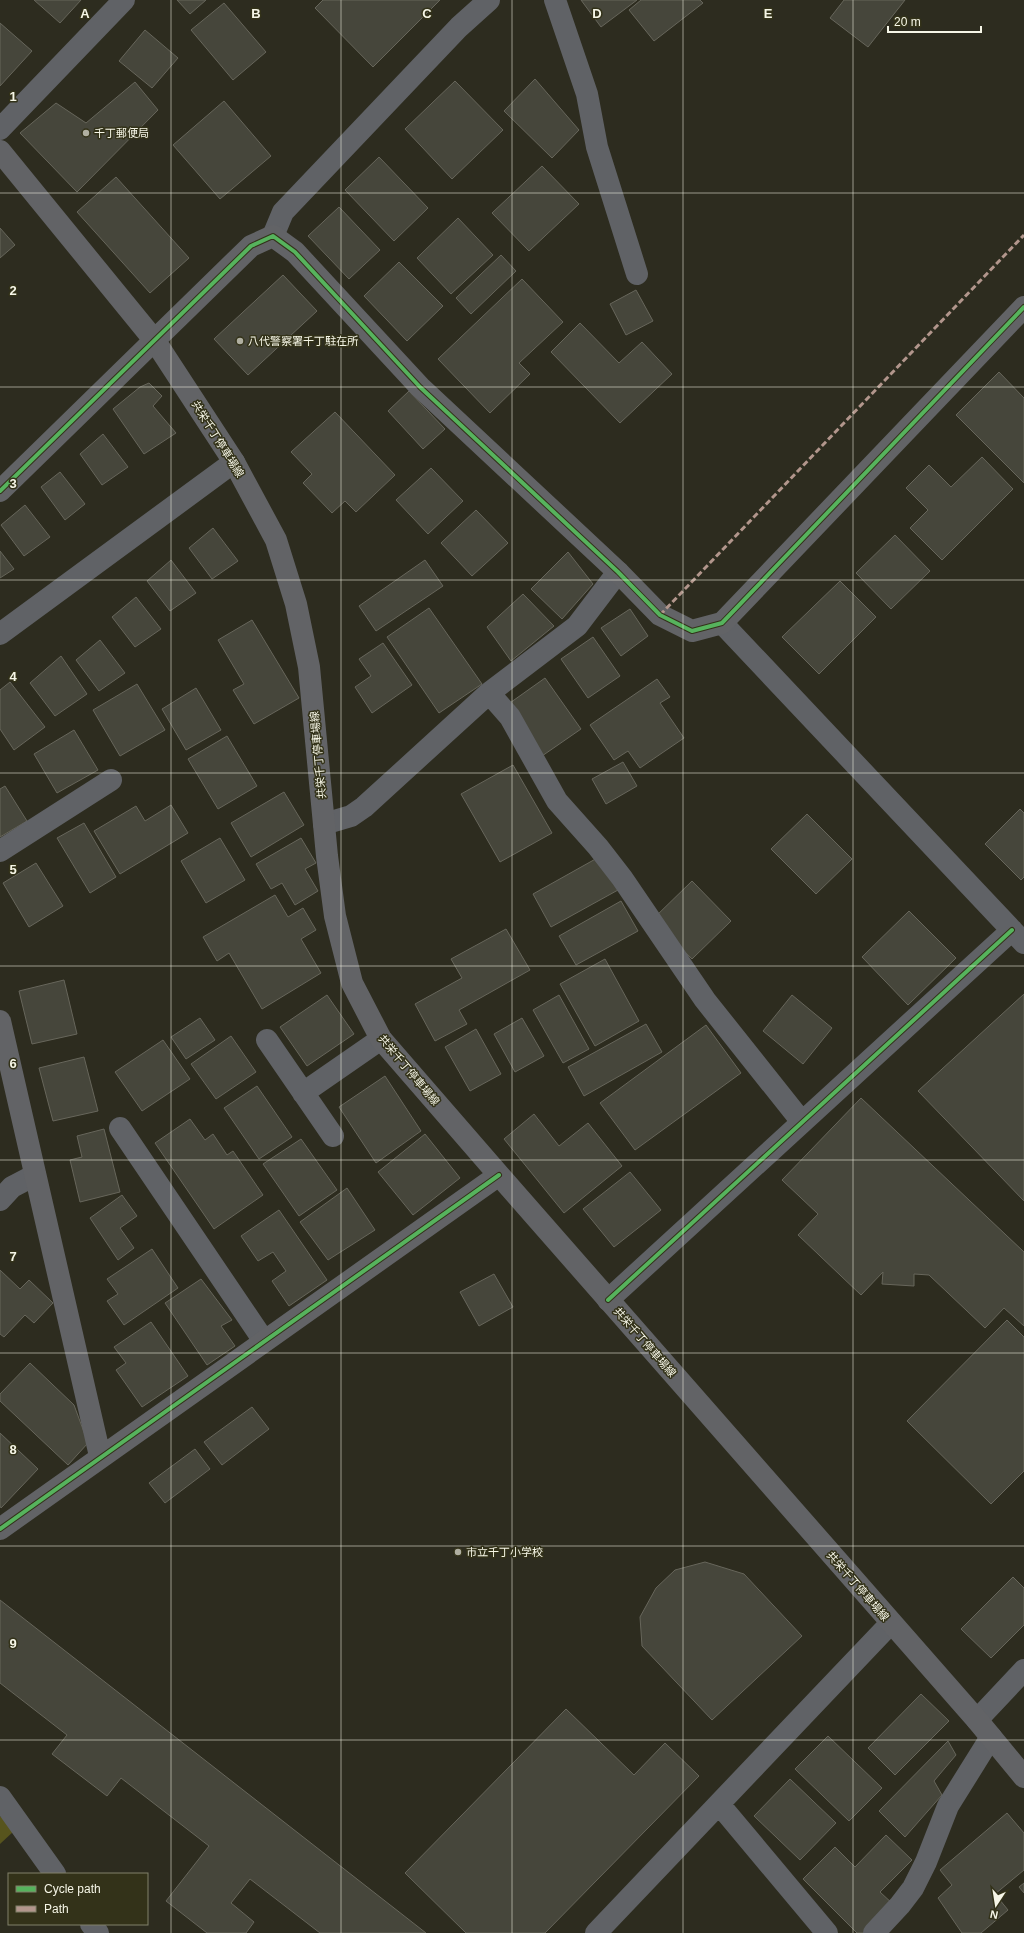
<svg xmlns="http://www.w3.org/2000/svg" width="1024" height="1933" font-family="Helvetica,'Noto Sans JP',sans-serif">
<rect width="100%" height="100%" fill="#2d2c1f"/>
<path fill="#57541d" d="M0 1816 14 1831 0 1844Z"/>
<path fill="#46463b" stroke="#67665b" d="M34 0H81L60 23Z
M177 0H206L190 14Z
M323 0H440L373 67 315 8Z
M581 0H637L601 27Z
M641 0H700L703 3 654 41 629 10Z
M844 0H905L868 47 830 18Z
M224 3 266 52 233 80 191 30Z
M0 23 32 51 0 86Z
M145 30 178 58 152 88 119 61Z
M535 79 579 130 552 158 504 111Z
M455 81 503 130 452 179 405 129Z
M135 82 158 110 77 192 20 133 56 103 86 123Z
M224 101 271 156 220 199 173 145Z
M379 157 428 208 394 241 345 190Z
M542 166 579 204 529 251 492 213Z
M116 177 189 258 150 293 77 212Z
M339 207 380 250 349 279 308 236Z
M458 218 493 255 451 294 417 258Z
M0 228 15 245 0 258Z
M501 255 516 271 471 314 456 298Z
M399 262 443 306 407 341 364 296Z
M283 275 317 311 248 375 214 339Z
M522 279 563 322 519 363 530 374 490 413 438 359Z
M636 290 653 321 626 335 610 304Z
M580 323 619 363 642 342 672 374 620 423 551 352Z
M999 372 1024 398V483L956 415Z
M149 383 162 396 153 406 176 433 144 454 113 409 140 387Z
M409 391 445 429 423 449 388 411Z
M335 412 395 475 356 512 345 501 332 513 303 483 312 474 291 452Z
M103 434 128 467 102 485 80 454Z
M982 457 1013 489 942 560 910 528 928 510 906 488 929 465 951 487Z
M431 468 463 501 428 534 396 500Z
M60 472 85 504 65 520 41 487Z
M25 505 50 537 24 556 1 525Z
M476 510 508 543 472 576 441 543Z
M213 528 238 561 212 579 189 548Z
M895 535 930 571 891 609 856 573Z
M0 551 14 569 0 578Z
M568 552 593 584 562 619 531 589Z
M171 560 196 593 170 611 147 581Z
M425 560 443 586 376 631 359 606Z
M840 581 876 617 819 674 782 637Z
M523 594 554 626 511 661 487 627Z
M136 597 161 629 135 647 112 617Z
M429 608 482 684 439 713 387 637Z
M630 609 648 636 621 656 601 628Z
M252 620 299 698 254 724 233 690 244 684 218 640Z
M593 637 620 676 588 698 561 659Z
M100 640 125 673 99 691 76 660Z
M383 643 412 685 372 713 355 687 371 676 359 659Z
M61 656 87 694 55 716 30 683Z
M545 678 581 729 542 756 507 705Z
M657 679 670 697 660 703 684 738 640 768 628 751 614 760 590 725Z
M10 682 45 727 14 750 0 729V690Z
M137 684 165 730 120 756 93 710Z
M196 688 221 730 186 750 162 709Z
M74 730 98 770 57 793 34 754Z
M227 736 257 786 218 809 188 759Z
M623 762 637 786 606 804 592 779Z
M513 765 552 833 500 862 461 794Z
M5 786 27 821 0 837V789Z
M284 792 304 825 251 857 231 823Z
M171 805 188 833 120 874 94 831 136 806 145 821Z
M1020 809 1024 813V877L1021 880 985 844Z
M807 814 852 859 816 894 771 849Z
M84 823 116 877 90 893 57 838Z
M220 838 245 880 206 903 181 861Z
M301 838 316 863 305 869 318 891 295 905 282 883 271 889 256 864Z
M599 857 618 890 551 927 533 894Z
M36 863 63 906 29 927 3 883Z
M692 881 731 921 692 959 653 919Z
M275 895 288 917 303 908 316 930 301 939 321 973 262 1009 229 953 217 961 203 937Z
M621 901 638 931 576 965 559 936Z
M909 911 956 958 908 1005 862 957Z
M506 929 530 970 459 1010 467 1024 435 1041 415 1004 462 978 451 959Z
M605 959 639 1021 595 1046 560 984Z
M64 980 77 1034 32 1044 19 991Z
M1024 994V1201L918 1091Z
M327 995 354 1034 307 1066 280 1027Z
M559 995 589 1049 563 1063 533 1010Z
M792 995 832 1028 803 1064 763 1031Z
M200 1018 215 1040 186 1059 171 1037Z
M522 1018 544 1056 515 1072 494 1034Z
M646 1024 662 1052 584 1096 568 1067Z
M706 1025 741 1073 635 1150 600 1103Z
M476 1029 501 1074 470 1091 445 1047Z
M231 1036 256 1072 216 1099 191 1064Z
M163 1040 190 1079 142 1111 115 1072Z
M84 1057 98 1111 53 1121 39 1068Z
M385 1076 421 1131 376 1163 339 1107Z
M257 1086 292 1137 259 1159 224 1108Z
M861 1098 1024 1252V1326L1004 1308 985 1328 929 1275 914 1274V1286L882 1284 883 1272 861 1295 798 1235 818 1214 782 1180Z
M534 1114 559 1146 588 1123 622 1166 564 1213 504 1139Z
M190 1119 205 1140 213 1134 227 1155 233 1151 263 1195 214 1229 155 1143Z
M104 1129 120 1192 80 1202 70 1160 82 1157 77 1136Z
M425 1134 460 1178 413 1215 378 1172Z
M301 1139 337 1190 299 1216 263 1164Z
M630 1172 661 1210 614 1247 583 1209Z
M347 1188 375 1230 328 1260 300 1222Z
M122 1195 137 1216 120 1228 134 1248 118 1260 90 1218Z
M279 1210 327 1280 289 1306 272 1281 286 1271 273 1252 258 1261 241 1236Z
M152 1249 178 1288 124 1325 107 1301 118 1294 107 1279Z
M0 1270 20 1289 29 1280 53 1303 34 1323 25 1315 4 1337 0 1334Z
M494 1274 513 1307 479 1326 460 1292Z
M201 1279 232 1320 221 1326 235 1346 207 1365 165 1303Z
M1007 1320 1024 1337V1471L991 1504 907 1421Z
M151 1322 188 1376 142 1407 116 1370 126 1363 114 1347Z
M30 1363 74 1405 88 1443 68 1465 0 1401V1394Z
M252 1407 269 1429 222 1465 204 1442Z
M0 1433 38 1469 1 1508 0 1506Z
M195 1449 210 1469 165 1503 149 1483Z
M705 1562 744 1574 802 1636 712 1720 642 1646 640 1617 656 1588 675 1570Z
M1013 1577 1024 1588V1625L991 1658 961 1629Z
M0 1600 426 1933H320L250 1879 231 1903 254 1922 246 1933H207L166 1901 209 1846 121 1778 107 1796 52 1754 67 1735 0 1683Z
M921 1694 949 1721 895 1775 868 1748Z
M566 1709 634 1775 665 1743 699 1776 545 1933H466L405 1873Z
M828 1736 882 1788 849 1821 795 1769Z
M948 1741 956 1755 934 1781 942 1795 905 1837 879 1811Z
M790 1779 836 1823 800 1860 754 1816Z
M1007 1813 1024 1833V1870L995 1894 1008 1910 981 1933H962L938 1898 952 1885 940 1870Z
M886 1835 912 1860 880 1892 894 1905 866 1933H857L803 1879 835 1847 855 1867Z
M1024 1883V1893L1019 1887Z"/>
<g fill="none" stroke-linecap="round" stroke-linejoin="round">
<path stroke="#606266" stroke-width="22" d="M555 0 587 94 597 147 637 274
M0 129 124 0
M273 236 283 212 459 27 489 0
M722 623 1024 943
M0 634 234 462
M489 693 510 717 557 801 598 847 622 878 705 1000 802 1122
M324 824 351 816 364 807 489 693 577 626 618 572
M0 851 111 780
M267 1040 333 1136
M303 1093 381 1039
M120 1128 264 1341
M0 1200 12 1187 35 1175
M608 1300 1012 930
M977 1720 1024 1670
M0 1797 55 1874
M719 1804 827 1933
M91 1924 98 1933
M596 1933 891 1623
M874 1933 900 1905 913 1888 926 1862 948 1806 991 1737"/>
<path stroke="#626366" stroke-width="22" d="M0 151 155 341 234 462 276 540 296 604 309 667 327 856 335 916 352 983 381 1039 499 1175 977 1720 1024 1777
M0 491 251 246 273 236 295 252 420 387 618 572 660 615 692 631 722 623 1024 307
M0 1021 100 1456
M0 1529 499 1175"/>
<path stroke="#b2968c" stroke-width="3" stroke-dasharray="6 3" stroke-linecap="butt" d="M660 615 1024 235"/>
<defs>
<path id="cycleway" d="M0 491 251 246 273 236 295 252 420 387 618 572 660 615 692 631 722 623 1024 307
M608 1300 1012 930
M0 1529 499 1175"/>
</defs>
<use href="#cycleway" stroke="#333219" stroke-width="6"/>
<use href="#cycleway" stroke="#56b35d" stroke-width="4"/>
</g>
<path fill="none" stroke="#f6f6e7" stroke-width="1" stroke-opacity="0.55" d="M171 0V1933M341 0V1933M512 0V1933M683 0V1933M853 0V1933M0 193H1024M0 387H1024M0 580H1024M0 773H1024M0 966H1024M0 1160H1024M0 1353H1024M0 1546H1024M0 1740H1024"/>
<g fill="#b0afa1" stroke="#333219" stroke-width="1.5">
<circle cx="86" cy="133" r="4"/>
<circle cx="240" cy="341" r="4"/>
<circle cx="458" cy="1552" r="4"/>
</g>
<g text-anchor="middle" stroke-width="3" stroke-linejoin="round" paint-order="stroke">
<g font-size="11" fill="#f6f6e7" stroke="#333219" text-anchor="start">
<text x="94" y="137">千丁郵便局</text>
<text x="248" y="345">八代警察署千丁駐在所</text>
<text x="466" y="1556">市立千丁小学校</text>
</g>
<g font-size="11" fill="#f6f6e7" stroke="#333219">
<text transform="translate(218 439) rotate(58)" y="4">共栄千丁停車場線</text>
<text transform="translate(318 755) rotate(-95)" y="4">共栄千丁停車場線</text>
<text transform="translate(409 1070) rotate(50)" y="4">共栄千丁停車場線</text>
<text transform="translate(645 1342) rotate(49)" y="4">共栄千丁停車場線</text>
<text transform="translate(858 1586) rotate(49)" y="4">共栄千丁停車場線</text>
</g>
</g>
<g font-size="13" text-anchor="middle" font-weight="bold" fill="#f6f6e7" stroke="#333219" stroke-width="3" stroke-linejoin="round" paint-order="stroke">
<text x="85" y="18">A</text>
<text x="256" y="18">B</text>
<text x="427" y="18">C</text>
<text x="597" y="18">D</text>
<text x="768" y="18">E</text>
<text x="13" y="101">1</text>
<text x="13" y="295">2</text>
<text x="13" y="488">3</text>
<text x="13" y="681">4</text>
<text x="13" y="874">5</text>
<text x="13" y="1068">6</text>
<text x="13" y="1261">7</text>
<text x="13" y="1454">8</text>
<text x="13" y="1648">9</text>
</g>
<rect x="8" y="1873" width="140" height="52" fill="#333219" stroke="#81806b"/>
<rect x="16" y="1886" width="20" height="6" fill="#56b35d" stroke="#81806b"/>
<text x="44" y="1893" font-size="12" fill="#f6f6e7">Cycle path</text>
<rect x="16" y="1906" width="20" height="6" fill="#b2968c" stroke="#81806b"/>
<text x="44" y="1913" font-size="12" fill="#f6f6e7">Path</text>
<g transform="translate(996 1905) rotate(192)" stroke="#333219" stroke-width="3" paint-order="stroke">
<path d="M0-3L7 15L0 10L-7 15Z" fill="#f6f6e7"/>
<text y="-6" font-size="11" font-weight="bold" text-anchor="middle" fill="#f6f6e7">N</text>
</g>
<path d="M888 26v6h93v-6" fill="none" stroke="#f6f6e7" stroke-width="2"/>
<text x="894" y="26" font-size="12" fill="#f6f6e7" stroke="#333219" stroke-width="3" paint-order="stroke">20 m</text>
</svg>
